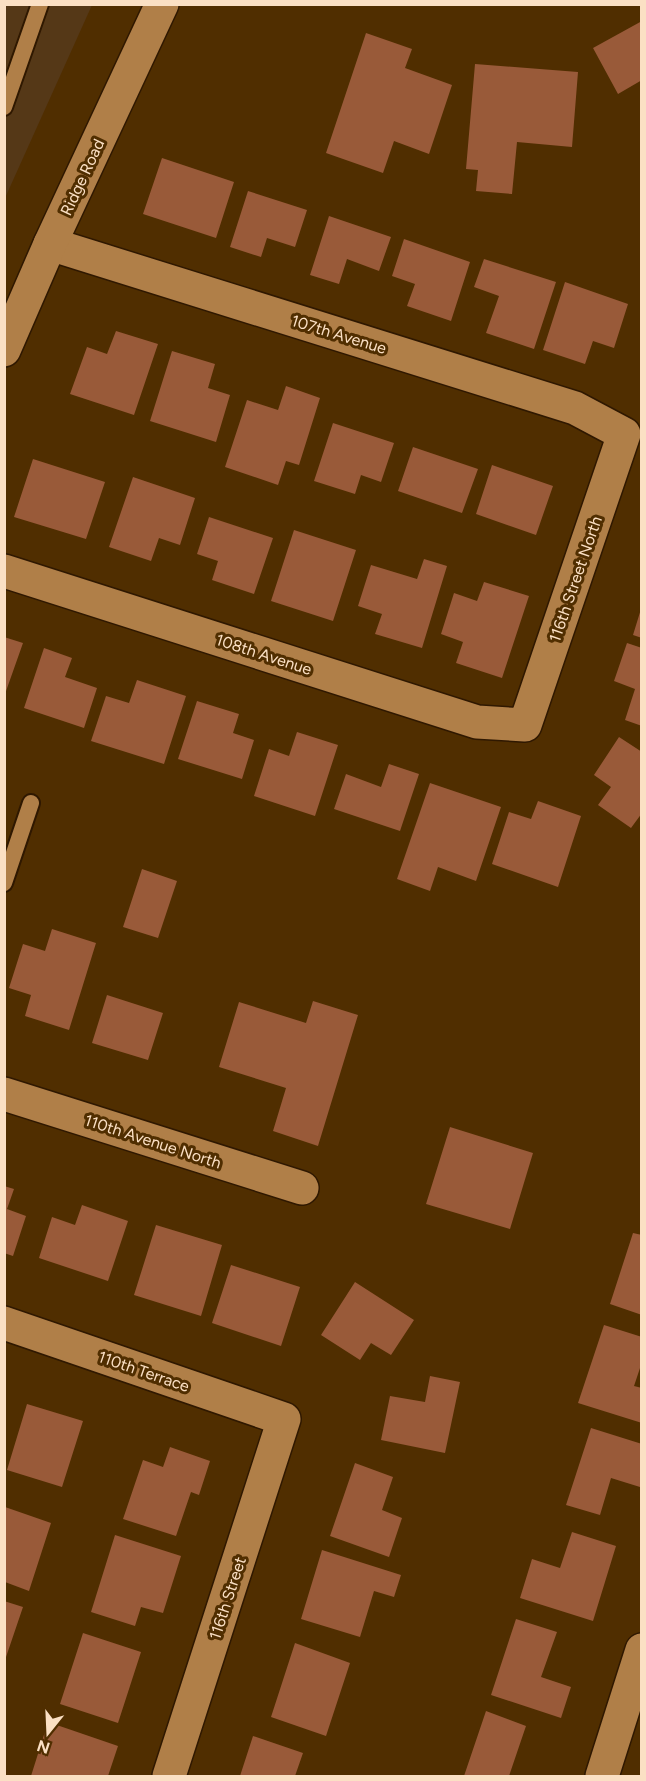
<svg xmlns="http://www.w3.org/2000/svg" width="646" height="1781" font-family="Figtree,sans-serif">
<rect width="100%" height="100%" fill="#502e00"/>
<path fill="#553817" d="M5 5H92L5 198Z"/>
<path fill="#995a39" d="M642 21V80L618 94 593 48Z
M366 33 412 49 405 68 452 85 429 154 394 141 383 173 326 153Z
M475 64 578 72 572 147 517 142 512 194 476 191 478 170 466 169Z
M162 158 234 182 216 238 143 214Z
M248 191 307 210 295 247 267 238 261 257 230 247Z
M329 216 391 237 379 271 347 259 339 284 310 275Z
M404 239 470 262 451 321 407 306 415 284 392 276Z
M484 259 556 282 534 349 486 333 499 296 474 287Z
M565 282 628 304 614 348 593 341 585 364 543 350Z
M116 331 158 344 134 415 70 394 87 347 107 354Z
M172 351 215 364 208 388 230 395 216 442 150 421Z
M286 386 320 398 299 465 286 461 278 485 225 467 247 400 278 410Z
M333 423 394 443 381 482 361 475 355 494 314 481Z
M413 447 478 469 462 513 398 491Z
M33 459 105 482 86 539 14 517Z
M492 465 553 486 536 535 476 514Z
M133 477 195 498 180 545 159 538 151 561 109 547Z
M209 517 273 538 254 594 212 580 218 561 197 554Z
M294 530 356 550 333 621 271 601Z
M424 559 447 566 422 648 375 634 382 614 358 606 371 565 417 579Z
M484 582 529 596 502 678 456 663 463 642 441 634 454 593 477 601Z
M641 609H642V638L633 635Z
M4 637 23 643 5 694H4Z
M627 643 642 648V726L625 720 635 689 614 681Z
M44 648 72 658 65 677 97 688 84 728 24 708Z
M137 680 186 696 164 764 91 741 106 696 129 703Z
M197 701 239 714 233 733 254 740 242 779 178 759Z
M297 732 338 745 315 816 254 796 269 749 289 756Z
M619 737 642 752V813L631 828 598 805 611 787 594 775Z
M389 764 419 774 400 831 334 809 346 774 381 787Z
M430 783 501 807 476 881 438 867 430 891 397 879Z
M538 801 581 816 558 887 492 864 509 812 531 819Z
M142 869 177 881 158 938 123 927Z
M52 929 96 943 69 1030 25 1016 31 995 9 988 23 944 45 951Z
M107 995 163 1013 148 1060 92 1043Z
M313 1001 358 1015 318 1146 273 1131 286 1088 219 1067 239 1002 306 1023Z
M450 1127 533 1153 510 1229 426 1204Z
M4 1186 14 1189 7 1209 26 1216 13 1256 4 1253Z
M82 1205 128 1221 108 1281 39 1258 52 1217 75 1225Z
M156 1225 222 1245 201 1316 134 1295Z
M633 1233 642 1235V1315L610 1304Z
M231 1265 300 1287 281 1346 212 1323Z
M355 1282 414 1320 391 1355 371 1343 360 1360 321 1335Z
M604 1325 642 1337V1362L634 1386 642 1388V1423L578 1403Z
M430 1376 460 1382 445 1453 381 1440 390 1396 425 1402Z
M27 1404 83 1421 62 1487 7 1470Z
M591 1428 642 1444V1481L640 1487 611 1478 600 1515 566 1505Z
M170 1447 210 1461 199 1495 191 1492 176 1536 123 1519 143 1460 163 1467Z
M355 1463 393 1477 382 1510 402 1518 389 1557 330 1536Z
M5 1507 51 1523 29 1591 5 1582Z
M572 1532 616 1546 593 1621 520 1598 532 1559 560 1568Z
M115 1535 181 1556 163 1613 141 1607 135 1626 91 1612Z
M322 1550 401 1575 394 1597 374 1591 360 1637 301 1619Z
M4 1601 23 1607 5 1660H4Z
M516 1619 557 1632 541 1677 571 1687 561 1718 491 1695Z
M83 1633 141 1652 118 1723 60 1704Z
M295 1643 350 1663 326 1736 271 1717Z
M486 1711 526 1726 509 1776H464Z
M48 1722 118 1746 108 1776H31Z
M253 1736 303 1753 295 1776H240Z"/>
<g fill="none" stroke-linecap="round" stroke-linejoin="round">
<defs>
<path id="service" d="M4 107 40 4
M4 883 31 803"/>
<path id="minor" d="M4 571 477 722 525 725 624 434 575 408 50 244
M4 1094 302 1188
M4 1323 284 1419 169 1776
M602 1776 642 1650"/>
<path id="tertiary" d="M4 350 50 244 162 4"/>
</defs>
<use href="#service" stroke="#2f1800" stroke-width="20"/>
<use href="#minor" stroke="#2f1800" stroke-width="36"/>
<use href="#tertiary" stroke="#2f1800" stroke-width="36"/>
<use href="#service" stroke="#b07f48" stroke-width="16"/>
<use href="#minor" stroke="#b07f48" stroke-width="33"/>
<use href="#tertiary" stroke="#b07f48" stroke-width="33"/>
</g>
<g text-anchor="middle" stroke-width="6" stroke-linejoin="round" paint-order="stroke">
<g font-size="16" fill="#fbe0c4" stroke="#502e00">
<text transform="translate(82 177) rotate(-65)" y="6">Ridge Road</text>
<text transform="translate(339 334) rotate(17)" y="6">107th Avenue</text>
<text transform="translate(575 579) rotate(-71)" y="6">116th Street North</text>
<text transform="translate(264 654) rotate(18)" y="6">108th Avenue</text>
<text transform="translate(153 1141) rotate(18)" y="6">110th Avenue North</text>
<text transform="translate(144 1371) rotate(19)" y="6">110th Terrace</text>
<text transform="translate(227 1598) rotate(-72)" y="6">116th Street</text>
</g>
</g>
<rect width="646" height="1781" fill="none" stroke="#fbe0c4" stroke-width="12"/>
<g transform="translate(48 1733) rotate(198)" stroke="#502e00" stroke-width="4.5" paint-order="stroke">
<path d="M0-4.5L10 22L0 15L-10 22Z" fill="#fbe0c4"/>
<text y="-9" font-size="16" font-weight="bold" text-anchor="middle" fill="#fbe0c4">N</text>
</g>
</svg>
